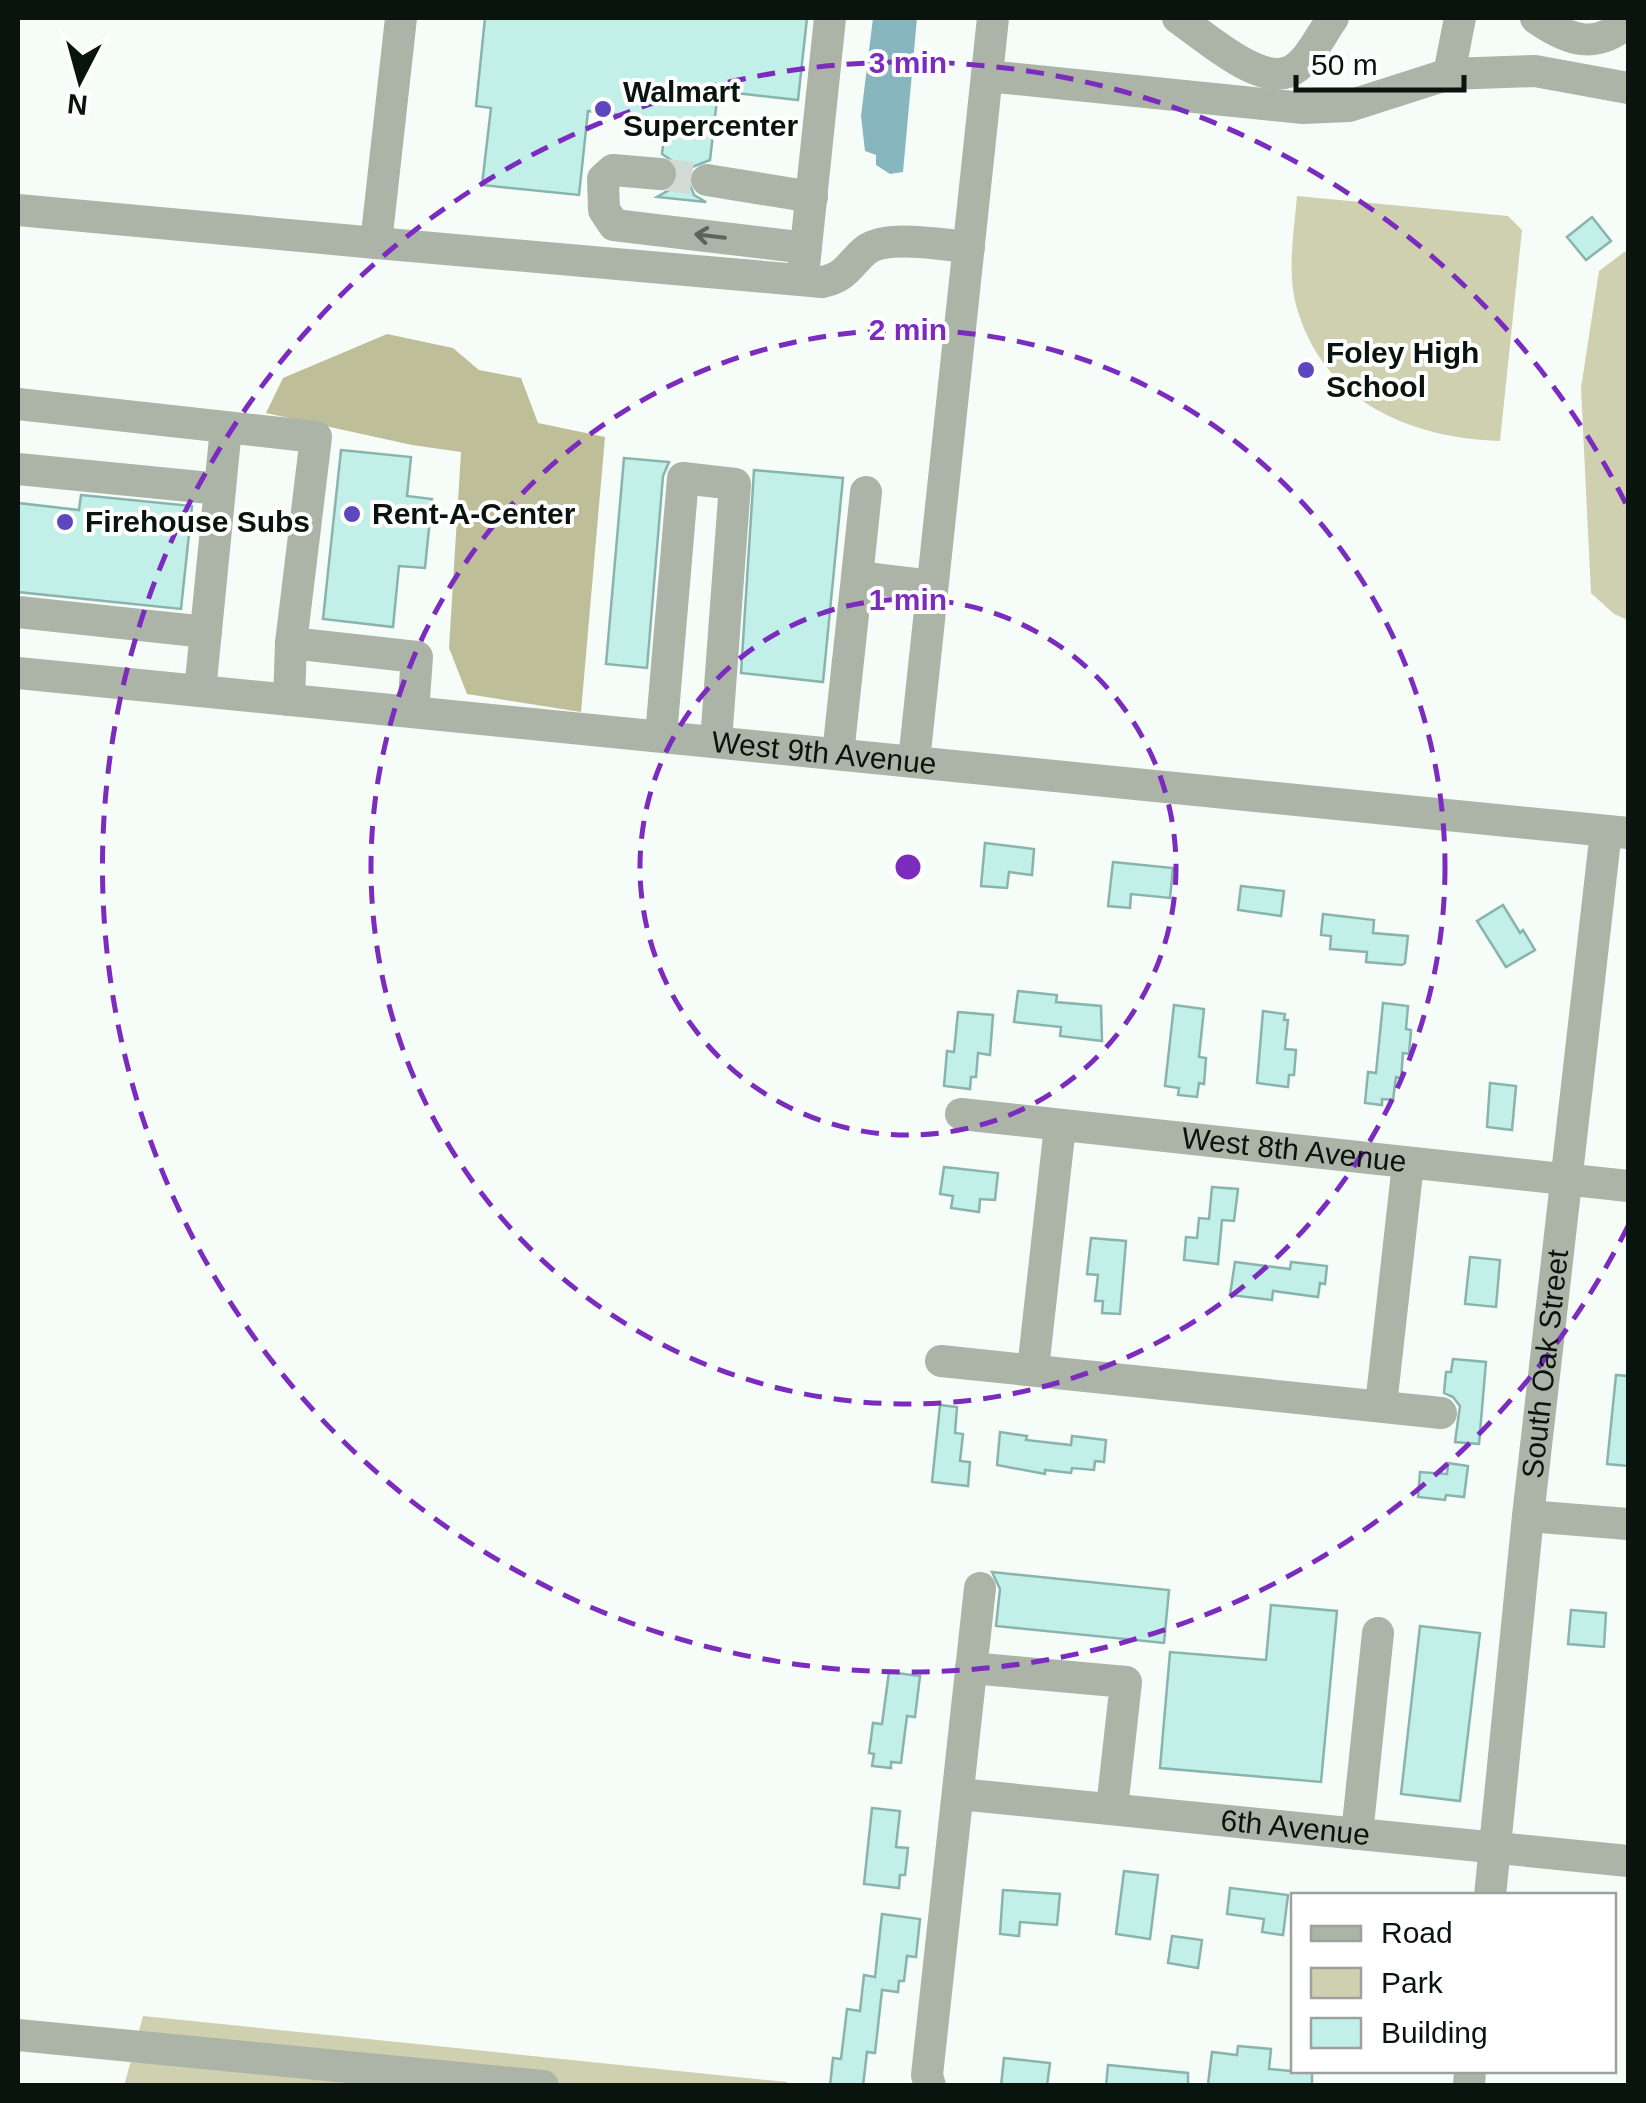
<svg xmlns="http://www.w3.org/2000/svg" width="1646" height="2103" font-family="Arial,sans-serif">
<rect width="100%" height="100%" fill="#f6fdf9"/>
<path fill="#cfd0af" d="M1297 196 1508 216 1522 230 1500 441C1409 438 1322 401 1296 305 1287 271 1294 231 1297 196Z
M1624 252H1628V620L1614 614 1591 593 1581 388 1599 271Z
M143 2016 787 2082V2086H124Z"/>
<path fill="#bebf99" d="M387 334 453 348 479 370 521 378 538 423 605 437 581 712 467 694 449 648 461 452 412 445 266 413 283 378Z"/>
<path fill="#87b6bf" d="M873 18H917L903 172 890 174 876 165V155L865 151 861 116Z"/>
<path fill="#c2efe8" stroke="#89b4ad" stroke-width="2.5" d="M485 18H807L798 100 718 91 710 160 692 167 687 178 694 195 706 202 657 197 676 186 680 177 678 165 662 154 666 120 588 111 579 195 482 185 491 108 476 106Z
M1592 217 1611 241 1586 260 1567 237Z
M341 450 411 457 407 496 432 499 425 568 399 566 393 627 323 619Z
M624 458 669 462 663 476 647 668 606 664Z
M754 470 843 478 823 682 741 673Z
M81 495 192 506 181 609 18 592V503L79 510Z
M985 843 1034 849 1032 875 1009 872 1007 888 981 886Z
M1113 862 1173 868 1170 898 1131 894 1130 908 1108 906Z
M1241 886 1284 891 1281 916 1238 910Z
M1503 905 1520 933 1523 930 1535 950 1506 967 1477 921Z
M1323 914 1374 920 1373 933 1408 936 1405 963 1402 965 1366 962 1367 952 1330 949 1331 936 1321 935Z
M1018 991 1057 995 1056 1002 1101 1006 1102 1041 1060 1036 1061 1027 1014 1022Z
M1383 1003 1408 1006 1406 1029 1411 1030 1409 1054 1403 1053 1401 1078 1396 1077 1393 1100 1382 1099V1105L1365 1103 1368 1072 1376 1073Z
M1174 1005 1204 1009 1199 1057 1206 1058 1204 1084 1199 1083 1197 1097 1178 1095 1179 1088 1165 1086Z
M1263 1011 1285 1014 1284 1020H1288L1285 1049 1296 1050 1294 1075H1289L1288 1087 1257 1083Z
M958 1012 993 1015 990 1055 978 1053 976 1077H971L970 1089 944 1086 947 1051 954 1052Z
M1490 1083 1516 1086 1512 1130 1487 1127Z
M944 1167 998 1173 995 1200 980 1199 979 1212 951 1208 953 1196 940 1194Z
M1212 1187 1238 1189 1234 1221 1222 1220 1218 1264 1184 1260 1186 1237 1197 1238 1199 1218 1209 1219Z
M1091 1238 1126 1241 1120 1314 1102 1313 1103 1301H1095L1098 1275 1087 1274Z
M1470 1257 1500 1260 1496 1307 1465 1304Z
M1235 1262 1290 1269 1291 1262 1327 1266 1325 1284 1320 1283 1318 1297 1273 1291 1272 1300 1230 1295Z
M1453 1359 1486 1362 1479 1444 1455 1442 1460 1406 1453 1397 1444 1393 1446 1372H1451Z
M1616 1375 1628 1376V1466L1607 1464Z
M940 1405 957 1407 955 1433 963 1434 960 1461 970 1462 968 1486 932 1482Z
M1000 1432 1027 1436 1026 1440 1071 1445 1072 1436 1106 1440 1104 1462 1095 1461 1094 1470 1072 1468 1071 1473 1045 1470V1474L997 1465Z
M1448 1463 1468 1466 1464 1497 1446 1495 1445 1500 1418 1497 1420 1472 1447 1474Z
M992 1572 1169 1590 1164 1643 996 1626 1000 1589Z
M1271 1605 1337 1611 1321 1782 1160 1768 1170 1652 1266 1660Z
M1571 1610 1606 1613 1604 1647 1568 1644Z
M1420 1626 1480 1633 1460 1801 1401 1794Z
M889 1672 920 1676 915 1717 907 1716 901 1763 891 1762V1768L872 1766 874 1754 869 1753 873 1723 882 1724Z
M872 1808 900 1811 896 1847 908 1848 905 1875H900L899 1888 864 1884Z
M1124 1871 1158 1875 1150 1939 1116 1934Z
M1230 1888 1288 1895 1283 1935 1262 1932 1264 1919 1227 1914Z
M1003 1890 1060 1894 1057 1925 1020 1922 1019 1936 1000 1934Z
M882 1914 920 1919 916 1957 907 1956 904 1981H899L898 1992 882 1990 875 2053 867 2052 863 2086H830L833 2058 841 2059 847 2009 860 2011 864 1975 875 1977Z
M1172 1936 1202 1940 1198 1968 1168 1963Z
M1238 2046 1271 2049 1269 2069 1312 2073V2086L1208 2084 1212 2052 1237 2055Z
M1004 2058 1050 2063 1047 2086H1001Z
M1108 2065 1188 2073V2086H1106Z"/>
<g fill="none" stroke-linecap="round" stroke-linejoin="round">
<path stroke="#d2dad6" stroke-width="32" stroke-dasharray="32 16" stroke-linecap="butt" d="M660 174 707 180"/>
<g stroke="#abb4a6" stroke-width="32">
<path d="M1178 18C1203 35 1257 84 1288 72 1308 65 1321 34 1333 18"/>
<path d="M1536 18C1569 41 1596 50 1628 22"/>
<path d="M1449 74 1460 18"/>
<path d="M987 76 1303 108 1349 106 1449 74 1535 71 1628 88"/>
<path d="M660 174 613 170 603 179 604 210 614 225 806 248"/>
<path d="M707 180 812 197"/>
<path d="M18 210 376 243 401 18"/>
<path d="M376 243 822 282C847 277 848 265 866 250 887 234 942 245 969 247"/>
<path d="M804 266 830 18"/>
<path d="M18 404 316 437 291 643 289 700"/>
<path d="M18 469 220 489"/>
<path d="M857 577 866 492"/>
<path d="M18 612 206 632"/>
<path d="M291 643 417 657 413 712"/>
<path id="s1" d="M18 673 1628 833"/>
<path d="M200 691 226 428"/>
<path d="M661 736 683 478 735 484 716 741"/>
<path d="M838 754 857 577 932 586"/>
<path d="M914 761 993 18"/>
<path id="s2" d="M961 1114 1628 1186"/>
<path d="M941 1361 1441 1413"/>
<path d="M1033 1369 1060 1126"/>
<path d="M1381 1405 1408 1164"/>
<path d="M1528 1516 1628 1524"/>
<path d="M971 1668 1126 1682 1112 1808"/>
<path id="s3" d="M959 1794 1628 1861"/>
<path d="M1357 1834 1378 1633"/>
<path id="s4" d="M1490 1896 1528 1516 1606 831"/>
<path d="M18 2035 543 2086"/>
<path d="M930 2086 927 2075 980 1588"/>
<path d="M1469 2086 1470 2070"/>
</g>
</g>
<defs><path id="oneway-shaft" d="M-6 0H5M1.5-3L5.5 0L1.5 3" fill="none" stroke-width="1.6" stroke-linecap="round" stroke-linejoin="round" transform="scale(2.5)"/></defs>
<use stroke="#5a645a" href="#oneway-shaft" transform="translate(710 236) rotate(-173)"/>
<g fill="none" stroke="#7b2cbf" stroke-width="5" stroke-dasharray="18 12">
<circle cx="908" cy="867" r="268"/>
<circle cx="908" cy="867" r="537"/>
<path d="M1628 1226A805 805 0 1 1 1628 508"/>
</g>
<g fill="#5c47bf" stroke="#fff" stroke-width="4">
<circle cx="603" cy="109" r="10"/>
<circle cx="1306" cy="370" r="10"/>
<circle cx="352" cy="514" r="10"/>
<circle cx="65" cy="522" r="10"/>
</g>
<g text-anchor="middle" stroke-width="8" stroke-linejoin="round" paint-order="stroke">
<g font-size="30" font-weight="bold" fill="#08140d" stroke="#fff" text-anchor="start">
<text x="623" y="102">Walmart<tspan x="623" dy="34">Supercenter</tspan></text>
<text x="1326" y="363">Foley High<tspan x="1326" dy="34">School</tspan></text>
<text x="372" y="524">Rent-A-Center</text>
<text x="85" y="532">Firehouse Subs</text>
</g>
<g font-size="30" fill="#08140d" stroke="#fff">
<text dy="10" stroke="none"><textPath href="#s1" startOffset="810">West 9th Avenue</textPath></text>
<text dy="10" stroke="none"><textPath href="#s2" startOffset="335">West 8th Avenue</textPath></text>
<text dy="10" stroke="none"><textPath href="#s4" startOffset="535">South Oak Street</textPath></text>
<text dy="10" stroke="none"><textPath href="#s3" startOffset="338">6th Avenue</textPath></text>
</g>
</g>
<circle cx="908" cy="867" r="15" fill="#7b2cbf" stroke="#fff" stroke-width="5"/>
<g font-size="30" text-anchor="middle" font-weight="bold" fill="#7b2cbf" stroke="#fff" stroke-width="8" stroke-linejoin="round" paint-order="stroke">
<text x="908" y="73">3 min</text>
<text x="908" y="340">2 min</text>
<text x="908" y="610">1 min</text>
</g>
<rect width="1646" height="2103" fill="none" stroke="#08140d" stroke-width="40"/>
<rect x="1291" y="1893" width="325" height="180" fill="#ffffff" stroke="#9ca19e" stroke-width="2.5"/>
<rect x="1311" y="1926" width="50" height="15" fill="#abb4a6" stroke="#9ca19e" stroke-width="2.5"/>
<text x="1381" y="1943" font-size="30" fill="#08140d">Road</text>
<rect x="1311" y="1968" width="50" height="30" fill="#cfd0af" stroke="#9ca19e" stroke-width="2.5"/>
<text x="1381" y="1993" font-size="30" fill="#08140d">Park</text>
<rect x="1311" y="2018" width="50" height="30" fill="#c2efe8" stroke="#9ca19e" stroke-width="2.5"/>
<text x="1381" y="2043" font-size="30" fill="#08140d">Building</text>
<g transform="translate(80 80) rotate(186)" stroke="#ffffff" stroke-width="8" paint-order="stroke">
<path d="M0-8L18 38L0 25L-18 38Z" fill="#08140d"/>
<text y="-15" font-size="28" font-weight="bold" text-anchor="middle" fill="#08140d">N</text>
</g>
<path d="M1296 75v15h168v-15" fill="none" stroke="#08140d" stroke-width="5"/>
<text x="1311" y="75" font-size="30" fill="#08140d" stroke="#ffffff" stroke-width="8" paint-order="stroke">50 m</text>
</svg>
